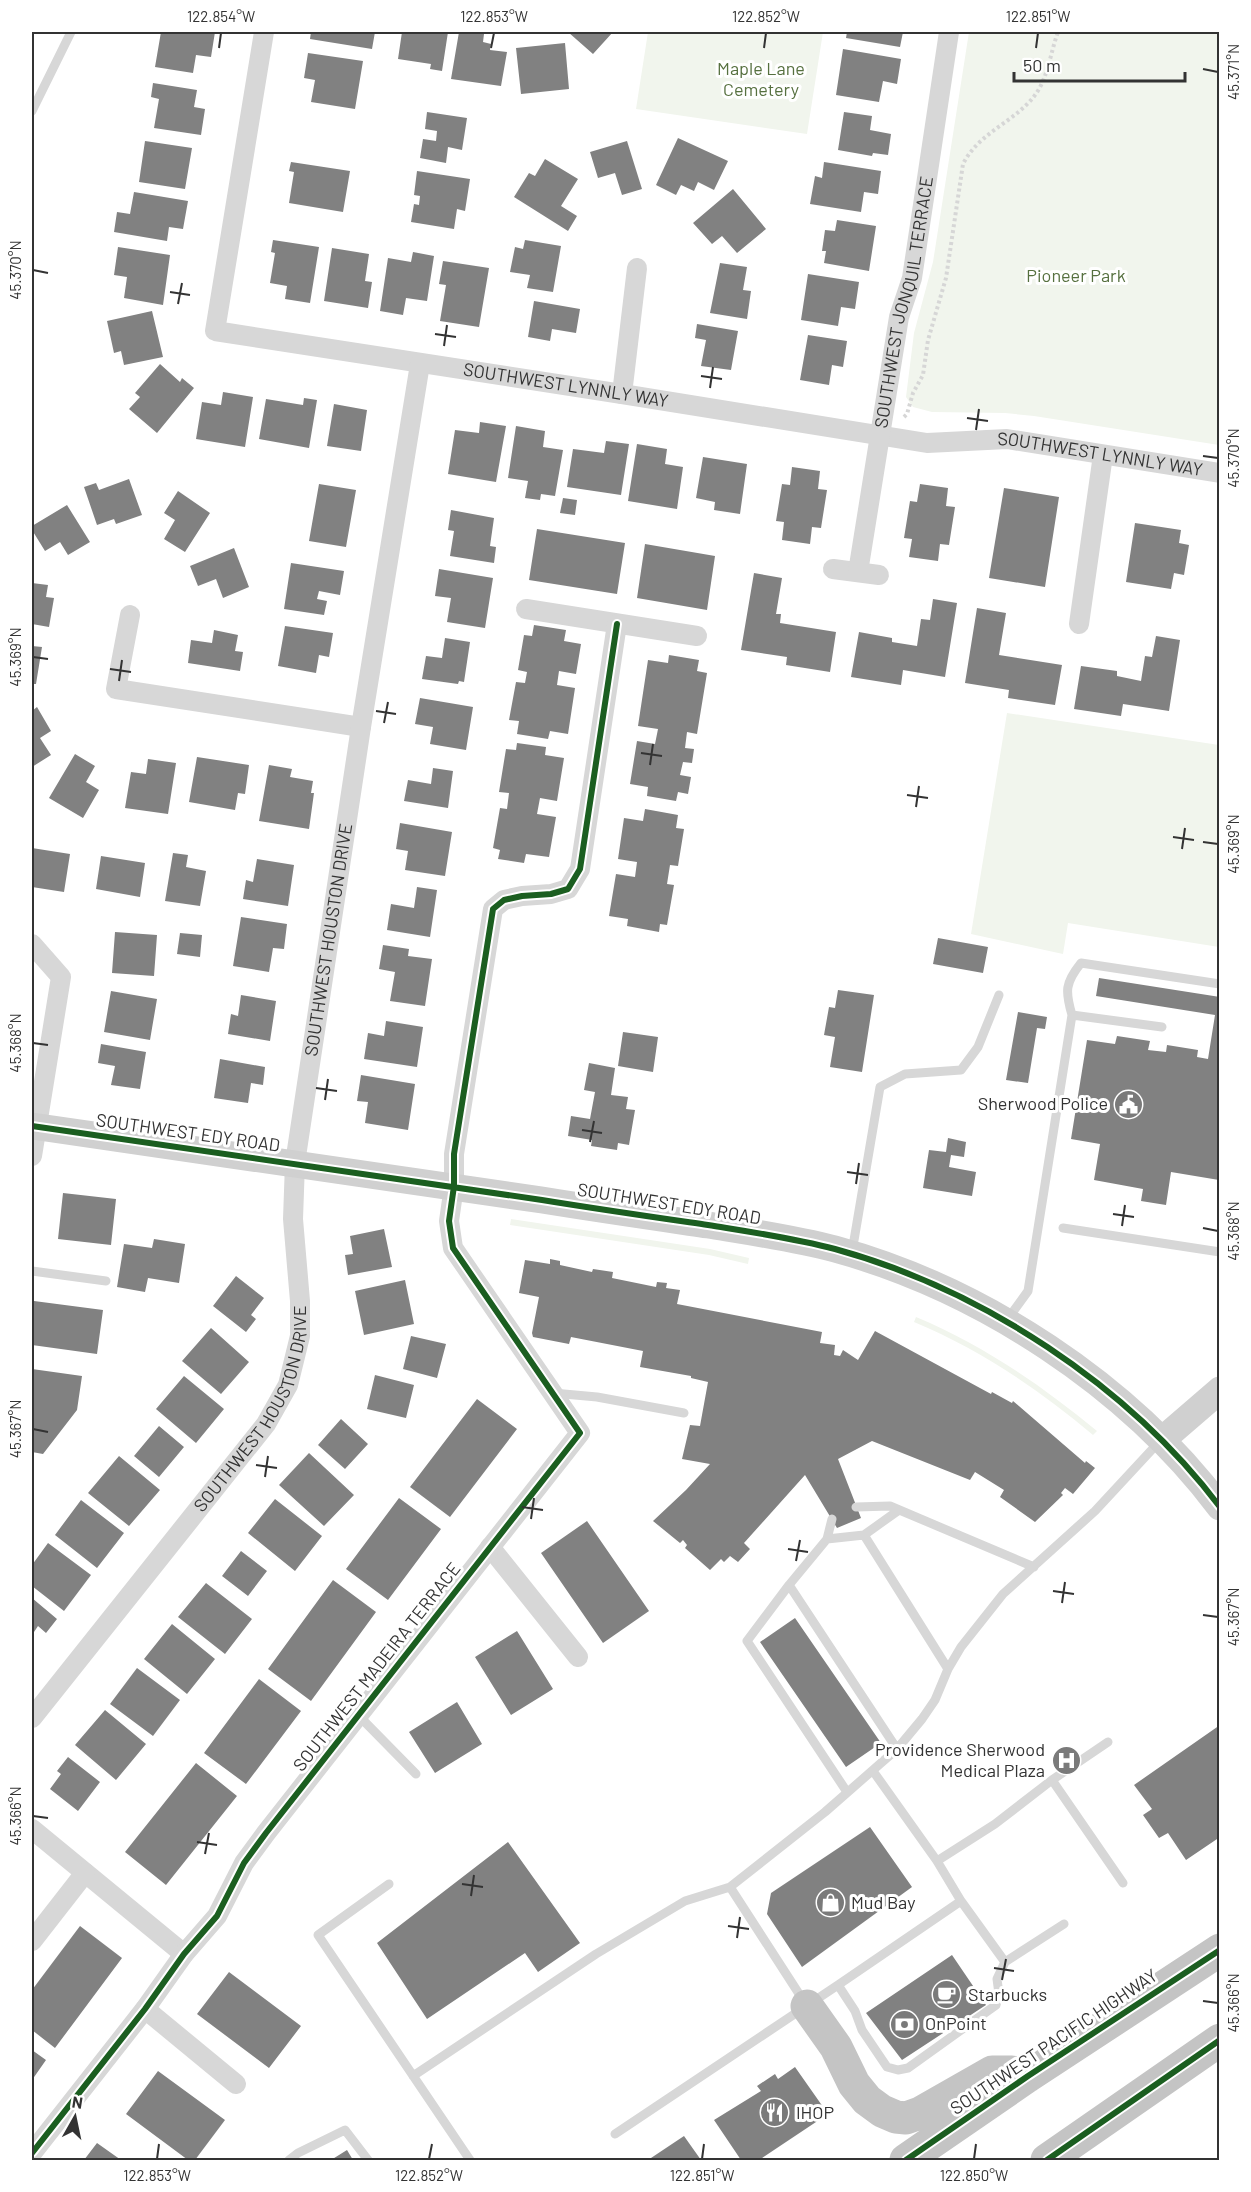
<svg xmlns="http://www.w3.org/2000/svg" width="1251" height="2192" font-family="Barlow,sans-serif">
<rect width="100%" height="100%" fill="#fff"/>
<path fill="#f1f5ed" d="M648 32H823L807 134 636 109Z
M969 32H1219V445L1034 416 1005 413 932 412 913 407 906 397 914 333 933 262Z
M1007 713 1219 745V947L1068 923 1063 954 971 934Z
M511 1219 710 1249 749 1258 748 1264 709 1255 510 1225Z
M916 1317C983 1345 1041 1385 1097 1431L1093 1435C1038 1389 981 1350 914 1322Z"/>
<path fill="#818181" d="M161 32H215L211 57 196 55 193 73 155 67Z
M311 32H375L372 49 310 39Z
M402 32H448L442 71 430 69 431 64 398 59Z
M459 32 484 34 483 42 491 44 490 50 507 52 501 86 451 79Z
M568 32H613L593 54Z
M847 32H903L900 47 846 38Z
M565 43 569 89 521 94 516 48Z
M843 49 901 59 897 84 883 81 879 102 836 95Z
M308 53 363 61 355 109 311 102 315 80 304 78Z
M153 83 197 90 194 107 205 109 201 135 154 128 159 99 151 97Z
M427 112 467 118 462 150 448 147 446 163 420 158 423 139 436 141 437 131 425 129Z
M844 112 872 116 870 130 891 134 888 155 873 153 872 156 838 150Z
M678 138 728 161 714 190 698 182 694 191 681 185 676 195 656 185Z
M145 141 192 148 185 189 139 182Z
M627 141 642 189 622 195 615 173 598 178 590 152Z
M545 159 578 179 561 206 577 216 568 231 514 197 529 173 535 176Z
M291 162 350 171 343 212 289 203 294 172 289 171Z
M824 162 881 171 878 194 864 192 861 212 810 204 815 176 822 178Z
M417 171 470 179 465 211 457 209 454 229 411 222 414 204 419 205 420 196 414 195Z
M733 189 766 229 737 253 722 236 712 244 693 223Z
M134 192 188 201 183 229 169 227 167 241 114 232 117 212 130 214Z
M837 220 876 226 869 271 824 263 826 251H822L825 230 835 231Z
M273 240 319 247 310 303 285 299 287 286 270 283 275 253 271 252Z
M525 240 561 246 553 292 527 288 530 275 510 272 515 247 523 249Z
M118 247 170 255 163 305 124 298 127 277 114 275Z
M332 248 369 254 365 281 372 282 368 308 324 301Z
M413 252 434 256 427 301 406 298 403 315 380 311 388 258 411 262Z
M443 261 489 268 479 327 440 321 446 285 439 284Z
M720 263 747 267 743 290 751 291 747 319 710 313Z
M808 274 859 282 855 309 841 307 838 326 801 320Z
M534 301 580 309 576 333 552 329 550 341 528 337Z
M152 311 163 357 124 365 121 351 114 353 107 321Z
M697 324 738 331 731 370 701 366 706 340 695 338Z
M808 335 847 341 843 367 832 365 829 385 800 380Z
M160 364 180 382 182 378 194 388 157 433 129 409 140 397 135 393Z
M223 392 253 397 245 447 196 439 202 402 221 405Z
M304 398 317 400 309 448 259 439 266 399 303 405Z
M334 404 367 410 361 451 327 446Z
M480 422 506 426 496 482 448 474 455 430 479 433Z
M516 426 545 431 543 447 563 450 555 496 541 494 540 500 525 498 528 481 508 478Z
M606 441 629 444 621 495 567 487 573 449 604 453Z
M637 444 667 449 665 464 683 467 677 509 628 501Z
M703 457 747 464 740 514 714 510 715 502 696 498Z
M792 467 820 471 818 489 827 490 821 528 812 527 810 544 782 540 784 522 776 521 782 484 790 485Z
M129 479 142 515 116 524 114 519 97 525 84 487 96 483 99 490Z
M319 484 356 490 346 547 309 541Z
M920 484 948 488 946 506 955 507 949 545 940 544 938 561 909 557 912 539 904 538 910 501 917 502Z
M1004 488 1059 497 1045 587 989 578Z
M178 491 210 513 185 552 164 539 175 520 164 513Z
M563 498 577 500 575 515 560 513Z
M67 505 90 542 68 555 60 542 45 551 32 530V526Z
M451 510 494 518 490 546 496 547 494 563 450 556 454 531 448 530Z
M1135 523 1181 530 1179 543 1189 545 1184 575 1174 573 1171 589 1126 582Z
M537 529 625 543 617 594 529 580Z
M645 544 715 556 707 610 637 598Z
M234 548 249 587 223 598 216 579 198 586 190 566Z
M291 563 344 571 340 595 319 591 317 599 327 601 324 615 284 609Z
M439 569 493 578 485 628 447 622 451 598 435 596Z
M754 573 782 578 776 614H781L780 623 836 632 830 672 786 665 787 657 741 650Z
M32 583 48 585 46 597 54 598 49 627 32 624Z
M933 599 957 603 945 677 903 670 901 685 851 677 859 632 892 638V642L917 646 921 619 930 620Z
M977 608 1006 613 999 655 1062 665 1055 705 1008 698 1009 690 965 683Z
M534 625 566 630 564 641 581 644 576 674 559 671 557 685 575 688 568 734 550 731 548 739 517 734 519 721 509 720 516 682 525 683 527 672 518 670 524 635 532 636Z
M285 626 333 633 329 657 319 655 316 673 278 666Z
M214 630 238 635 235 651 243 652 240 671 188 663 191 640 212 643Z
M1156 636 1180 640 1169 711 1123 704 1121 716 1074 709 1081 666 1117 671V676L1141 681 1145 656 1152 657Z
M445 638 470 642 464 682 459 681 458 684 422 679 426 656 442 658Z
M32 646 42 647 36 684H32Z
M669 655 699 660 697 671 707 673 697 734 687 732 685 748 694 749 692 763 683 762 680 775 691 777 688 794 678 792 676 801 647 796 648 787 630 784 637 741 655 744 658 729 638 726 648 660 668 663Z
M420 698 473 707 466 750 430 744 433 727 415 724Z
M37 707 51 731 40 738 51 755 32 767V711Z
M517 743 546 747 545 755 564 758 557 801 540 798 537 814 556 817 549 857 526 854 524 863 498 859 500 850 493 848 500 808 507 809 509 793 499 792 506 749 516 750Z
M75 754 95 766 86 782 99 790 83 818 49 798Z
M197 757 249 765 245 794 238 793 235 810 189 802Z
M148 759 176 763 168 814 125 808 131 772 146 774Z
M269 765 292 769 290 777 313 781 311 793H314L309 829 259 821Z
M433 768 453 771 448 808 404 801 408 780 431 784Z
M645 809 678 815 676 828 684 829 678 866 670 865 667 884 674 885 667 925 660 924 659 932 627 926 628 919 609 916 616 874 635 877 637 862 618 859 624 818 643 821Z
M400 823 452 832 445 876 405 870 408 851 396 849Z
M32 848 70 854 64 892 32 887Z
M173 853 188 855 186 867 206 871 200 906 165 901Z
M101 856 145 863 140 897 96 889Z
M257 859 294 865 288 906 243 899 246 880 253 882Z
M417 887 437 890 430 937 387 930 391 904 414 908Z
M241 917 287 924 284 949 273 948 269 972 233 966Z
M115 932 157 935 154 976 112 973Z
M180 933 202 935 200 957 177 954Z
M938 938 988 947 983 973 933 964Z
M383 945 409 949 408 956 432 959 425 1006 390 1001 395 972 379 969Z
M1099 978 1220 997 1219 1180 1171 1172 1166 1205 1141 1201 1143 1189 1094 1180 1100 1144 1071 1139 1087 1040 1115 1044 1117 1036 1150 1041 1148 1050 1166 1052 1167 1045 1198 1050 1197 1057 1208 1059 1215 1015 1096 996Z
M838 990 874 995 862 1072 830 1067 835 1037 824 1035 829 1007 835 1008Z
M111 991 157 999 150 1040 104 1032Z
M241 995 276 1001 270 1041 228 1034 231 1014 238 1016Z
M1018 1012 1047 1017 1045 1029 1037 1028 1028 1083 1006 1080Z
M386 1021 423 1027 417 1067 364 1059 368 1033 384 1036Z
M623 1032 658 1037 653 1072 618 1066Z
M101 1044 146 1052 140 1089 111 1085 115 1066 98 1063Z
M220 1059 265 1067 263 1085 251 1083 248 1103 214 1098Z
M589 1063 615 1068 611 1095 628 1097 626 1109 635 1110 629 1145 618 1143 617 1150 591 1146 592 1140 568 1136 571 1116 590 1119 595 1092 584 1090Z
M361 1075 415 1084 408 1130 365 1123 368 1102 357 1101Z
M948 1138 966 1142 964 1157 951 1155 949 1167 976 1172 972 1196 923 1188 929 1150 946 1152Z
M63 1193 116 1199 111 1245 58 1239Z
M384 1229 392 1267 348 1275 345 1255 353 1254 350 1236Z
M154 1239 185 1244 179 1283 148 1278 145 1292 117 1287 124 1244 152 1248Z
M550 1259 560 1261V1265L592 1272 593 1269 613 1272 612 1278 656 1287 657 1282 667 1283 666 1288 680 1290 677 1304 822 1332 820 1343 835 1345 834 1355 840 1356 843 1350 858 1360 875 1331 991 1394 992 1392 1012 1403 1013 1401 1085 1463 1086 1461 1095 1468 1073 1494 1065 1488 1061 1493 1063 1495 1035 1522 1000 1497 1004 1490 975 1472 970 1480 872 1441 838 1459 861 1518 837 1528 805 1475 744 1543 750 1549 738 1562 730 1556 724 1562 721 1559 710 1570 685 1548 687 1545 683 1540 680 1543 653 1521 686 1490 710 1464 682 1459 690 1425 700 1426 708 1382 691 1378V1376L640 1367 643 1351 571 1337 569 1344 533 1337 532 1333 539 1297 519 1293 525 1260 550 1264Z
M236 1276 264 1298 251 1315 256 1319 246 1332 213 1306Z
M405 1280 414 1324 364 1335 355 1291Z
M34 1301 103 1310 97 1354 32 1345Z
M211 1328 249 1362 221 1394 182 1361Z
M411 1336 446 1344 437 1378 403 1369Z
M32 1369 82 1376 77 1410 43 1454 32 1452Z
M375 1375 414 1385 406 1418 367 1409Z
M184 1376 224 1409 196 1443 156 1409Z
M477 1399 517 1429 450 1517 410 1487Z
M341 1419 368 1444 345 1469 318 1445Z
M159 1426 184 1447 159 1477 134 1456Z
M309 1453 354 1495 324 1526 279 1485Z
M119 1456 160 1490 129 1526 88 1493Z
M399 1498 441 1529 388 1600 346 1569Z
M275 1499 322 1536 295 1571 248 1533Z
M81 1500 124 1533 97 1568 55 1535Z
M587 1521 649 1611 603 1643 541 1553Z
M48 1543 91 1575 64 1611 32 1586V1565Z
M241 1551 267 1571 248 1596 222 1576Z
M333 1580 376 1612 311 1701 268 1669Z
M206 1583 252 1619 225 1654 178 1617Z
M32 1598 57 1619 46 1633 38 1626 32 1635Z
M795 1618 881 1743 846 1767 760 1642Z
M172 1624 215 1659 187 1694 144 1659Z
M517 1631 553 1689 511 1715 475 1657Z
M137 1668 180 1700 153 1736 110 1704Z
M259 1679 301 1711 246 1784 204 1753Z
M457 1702 482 1744 435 1773 409 1732Z
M105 1710 146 1744 116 1780 75 1745Z
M1220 1725V1837L1186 1860 1168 1833 1159 1838 1143 1815 1152 1809 1134 1785Z
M68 1757 100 1782 78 1811 50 1789 61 1774 57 1771Z
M196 1763 237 1796 166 1885 125 1852Z
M870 1827 912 1887 802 1967 767 1914 771 1893Z
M508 1842 580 1943 538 1972 525 1953 427 2019 377 1943Z
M80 1926 122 1958 55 2048 32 2030V1990Z
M952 1955 986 2005 902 2060 866 2013Z
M229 1972 301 2026 269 2068 197 2014Z
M32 2050 46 2060 32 2080Z
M795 2067 828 2114 759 2160H741L714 2120 761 2091 757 2086 775 2074 778 2079Z
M158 2071 225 2120 195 2160H188L126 2114Z
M684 2136 701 2160H648Z
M97 2143 121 2160H84Z
M347 2150 353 2160H331Z"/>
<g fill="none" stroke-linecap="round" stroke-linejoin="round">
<path stroke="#d6d6d6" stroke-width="4" stroke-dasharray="3 3" stroke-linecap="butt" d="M904 417 907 414 913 393 923 375 928 340 946 278 963 164C980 130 1021 120 1039 89 1049 71 1051 51 1058 32"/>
<path stroke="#d7d7d7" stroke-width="9" d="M32 111 71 32
M1072 1015C1065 991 1065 983 1081 963L1220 984
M1063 1228 1220 1252
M852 1252 880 1087 905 1074 961 1070 978 1047 999 995
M32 1271 106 1281
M1007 1320 1028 1291 1072 1015 1162 1027
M553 1393 597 1397 684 1413
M856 1507 890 1506 1034 1567
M864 1535 948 1669
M827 1539 864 1535 899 1510
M789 1585 827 1539 832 1519
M358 1715 416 1774
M1052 1780 1123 1883
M847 1792 747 1641 789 1585 897 1749
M937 1861 995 1824 1052 1780 1108 1742
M389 1884 318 1935 470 2160
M730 1887 803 2000
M961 1901 1005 1962
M838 1985 855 2011 862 2030 887 2067 898 2070 908 2068 996 2005 999 1994 997 1979 1005 1962 1064 1924
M413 2076 596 1954 685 1901 730 1887 825 1812 897 1749 922 1719 935 1700 948 1669 961 1647 1003 1594 1095 1511 1159 1442
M615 2134 838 1985 961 1901 937 1861 873 1771
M289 2160 298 2153 345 2130 368 2160"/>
<g stroke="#d7d7d7" stroke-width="20">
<path id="s1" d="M264 32 215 331 622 394 927 443 1007 439 1220 473"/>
<path d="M622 394 637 268"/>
<path d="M833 569 879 575"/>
<path id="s2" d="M858 572 899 317 912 278 949 32"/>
<path d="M526 609 697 636"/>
<path d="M130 615 116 689 361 727"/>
<path d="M1079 624 1103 455"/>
<path d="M32 944 61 977 32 1156"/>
<path d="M490 1547 578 1657"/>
<path id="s3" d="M32 1718 266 1424 288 1385 300 1336V1301L293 1219 295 1163 361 727 420 364"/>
<path d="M32 1829 184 1954"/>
<path d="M32 1941 85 1873"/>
<path d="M145 2009 236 2084"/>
<path d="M32 2153 145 2009 184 1954 217 1916 244 1863 266 1833 580 1433 453 1248 449 1221 454 1186V1154L493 909 504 900 522 896 551 894 568 889 580 869 617 624"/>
</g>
<path stroke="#d0d0d0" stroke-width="27" d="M32 1126C202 1150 372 1174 542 1200 597 1209 653 1217 708 1225 751 1232 793 1238 835 1249 981 1289 1128 1385 1220 1507
M1162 1440 1220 1390"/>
<path stroke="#c4c4c4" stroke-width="33" d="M807 2006 836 2047 854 2084 867 2100 882 2111 896 2117 906 2118 920 2113 992 2072H1012L1028 2076
M906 2160 1028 2076 1220 1950
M1047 2160 1220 2040"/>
<defs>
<path id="cycleway" d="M32 1126C202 1150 372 1174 542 1200 597 1209 653 1217 708 1225 751 1232 793 1238 835 1249 981 1289 1128 1385 1220 1507
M32 2153 145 2009 184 1954 217 1916 244 1863 266 1833 580 1433 453 1248 449 1221 454 1186V1154L493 909 504 900 522 896 551 894 568 889 580 869 617 624
M906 2160 1028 2076 1220 1950
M1047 2160 1220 2040"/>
</defs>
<use href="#cycleway" stroke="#fff" stroke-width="10"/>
<use href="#cycleway" stroke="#1b5e20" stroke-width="6"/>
</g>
<path fill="none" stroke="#333" stroke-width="2" d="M219 48 221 33M491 48 494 33M764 48 766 33M1036 48 1038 33M1203 69 1218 72M33 270 48 273M170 292 190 295M178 304 182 283M435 334 456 337M444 346 447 325M701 376 722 379M710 388 713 367M967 418 988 421M976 430 979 409M1203 456 1218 458M33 657 48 659M110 669 131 672M119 681 122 660M376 711 396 714M384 723 388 702M641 753 662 756M650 765 653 744M907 795 928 798M916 807 919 786M1173 837 1194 840M1203 842 1218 844M1182 849 1185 828M33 1043 48 1045M316 1088 337 1091M325 1100 328 1079M582 1130 602 1133M590 1142 594 1121M847 1172 868 1175M856 1184 859 1163M1113 1214 1134 1217M1122 1226 1125 1205M1203 1228 1218 1231M33 1429 48 1432M256 1465 277 1468M265 1477 268 1456M522 1507 543 1510M531 1519 534 1498M788 1549 808 1552M796 1561 800 1540M1053 1591 1074 1594M1062 1603 1065 1582M1203 1615 1218 1617M33 1816 48 1818M197 1842 217 1845M205 1854 209 1833M462 1884 483 1887M471 1896 474 1875M728 1926 749 1929M737 1938 740 1917M994 1968 1014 1971M1002 1980 1006 1959M1203 2001 1218 2003M157 2159 159 2144M429 2159 432 2144M702 2159 704 2144M974 2159 976 2144"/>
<defs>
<symbol id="civic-disc" viewBox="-11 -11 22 22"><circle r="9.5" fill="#7a7a7a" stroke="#fff"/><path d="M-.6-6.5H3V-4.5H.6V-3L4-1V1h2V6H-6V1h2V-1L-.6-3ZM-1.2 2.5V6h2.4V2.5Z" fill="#fff"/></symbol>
<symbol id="hospital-disc" viewBox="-11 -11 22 22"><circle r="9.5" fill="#7a7a7a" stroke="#fff"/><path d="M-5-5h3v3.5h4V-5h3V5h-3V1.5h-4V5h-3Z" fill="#fff"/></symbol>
<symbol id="shop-disc" viewBox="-11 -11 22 22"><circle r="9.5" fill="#7a7a7a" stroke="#fff"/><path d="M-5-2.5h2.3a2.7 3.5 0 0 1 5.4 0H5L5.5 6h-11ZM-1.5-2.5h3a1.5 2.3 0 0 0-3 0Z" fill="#fff"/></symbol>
<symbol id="cafe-disc" viewBox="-11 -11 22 22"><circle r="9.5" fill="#7a7a7a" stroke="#fff"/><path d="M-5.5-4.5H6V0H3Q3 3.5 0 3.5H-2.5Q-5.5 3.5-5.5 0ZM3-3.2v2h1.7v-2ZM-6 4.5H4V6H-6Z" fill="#fff"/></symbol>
<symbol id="bank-disc" viewBox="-11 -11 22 22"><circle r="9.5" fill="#7a7a7a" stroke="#fff"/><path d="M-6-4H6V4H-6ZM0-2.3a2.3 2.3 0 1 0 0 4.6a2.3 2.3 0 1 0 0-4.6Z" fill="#fff"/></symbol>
<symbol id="restaurant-disc" viewBox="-11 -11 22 22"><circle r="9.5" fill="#7a7a7a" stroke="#fff"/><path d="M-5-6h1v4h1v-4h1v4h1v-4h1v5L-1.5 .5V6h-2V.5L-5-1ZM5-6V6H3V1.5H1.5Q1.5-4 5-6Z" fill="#fff"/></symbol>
</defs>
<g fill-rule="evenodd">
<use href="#civic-disc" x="1112" y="1088" width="33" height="33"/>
<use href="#hospital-disc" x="1050" y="1744" width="33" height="33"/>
<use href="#shop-disc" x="814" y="1886" width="33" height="33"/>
<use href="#cafe-disc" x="930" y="1978" width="33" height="33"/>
<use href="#bank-disc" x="888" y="2008" width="33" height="33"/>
<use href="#restaurant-disc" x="758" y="2096" width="33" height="33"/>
</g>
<g text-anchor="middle" stroke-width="6" stroke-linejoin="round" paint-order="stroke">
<g font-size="18" fill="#56703f" stroke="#fff">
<text x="761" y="75">Maple Lane<tspan x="761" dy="21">Cemetery</tspan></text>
<text x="1076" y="282">Pioneer Park</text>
</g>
<g font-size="18" fill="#333" stroke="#fff">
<text dy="6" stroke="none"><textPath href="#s2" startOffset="274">SOUTHWEST JONQUIL TERRACE</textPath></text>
<text dy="6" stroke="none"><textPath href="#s1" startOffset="658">SOUTHWEST LYNNLY WAY</textPath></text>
<text dy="6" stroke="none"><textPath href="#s1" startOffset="1198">SOUTHWEST LYNNLY WAY</textPath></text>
<text dy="6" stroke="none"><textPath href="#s3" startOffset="870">SOUTHWEST HOUSTON DRIVE</textPath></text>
<text transform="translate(188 1133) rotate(8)" y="6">SOUTHWEST EDY ROAD</text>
<text transform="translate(669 1204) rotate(9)" y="6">SOUTHWEST EDY ROAD</text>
<text dy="6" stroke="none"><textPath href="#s3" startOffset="384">SOUTHWEST HOUSTON DRIVE</textPath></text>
<text transform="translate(377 1667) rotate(-52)" y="6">SOUTHWEST MADEIRA TERRACE</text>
<text transform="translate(1054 2042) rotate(-34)" y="6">SOUTHWEST PACIFIC HIGHWAY</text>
</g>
<g font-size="18" fill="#333" stroke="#fff" text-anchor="start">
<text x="1108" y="1110" text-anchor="end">Sherwood Police</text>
<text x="1045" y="1756" text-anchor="end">Providence Sherwood<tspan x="1045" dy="21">Medical Plaza</tspan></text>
<text x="851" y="1909">Mud Bay</text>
<text x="968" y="2001">Starbucks</text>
<text x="925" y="2030">OnPoint</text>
<text x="796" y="2119">IHOP</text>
</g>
</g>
<rect width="1251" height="2192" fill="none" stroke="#ffffff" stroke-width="66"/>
<g transform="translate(75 2117) rotate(9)" stroke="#ffffff" stroke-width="4.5" paint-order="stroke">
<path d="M0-4.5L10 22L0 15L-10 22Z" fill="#333333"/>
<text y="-9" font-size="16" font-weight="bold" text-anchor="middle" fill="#333333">N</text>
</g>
<path d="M1014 72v9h171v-9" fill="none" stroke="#333333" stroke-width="3"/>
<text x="1023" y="72" font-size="18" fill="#333333" stroke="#ffffff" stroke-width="4.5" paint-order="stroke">50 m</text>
<rect x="33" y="33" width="1185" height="2126" fill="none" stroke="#333" stroke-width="2"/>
<g font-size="15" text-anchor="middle" fill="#333">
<text x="221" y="22">122.854°W</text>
<text x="494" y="22">122.853°W</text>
<text x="766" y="22">122.852°W</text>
<text x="1038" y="22">122.851°W</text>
<text transform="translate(1234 72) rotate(-90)" y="5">45.371°N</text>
<text transform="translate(16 270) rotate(-90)" y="5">45.370°N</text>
<text transform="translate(1234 458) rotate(-90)" y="5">45.370°N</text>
<text transform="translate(16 657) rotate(-90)" y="5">45.369°N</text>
<text transform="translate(1234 844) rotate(-90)" y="5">45.369°N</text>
<text transform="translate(16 1043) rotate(-90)" y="5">45.368°N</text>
<text transform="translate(1234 1231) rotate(-90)" y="5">45.368°N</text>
<text transform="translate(16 1429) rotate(-90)" y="5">45.367°N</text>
<text transform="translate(1234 1617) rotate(-90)" y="5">45.367°N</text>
<text transform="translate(16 1816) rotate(-90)" y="5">45.366°N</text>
<text transform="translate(1234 2003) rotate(-90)" y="5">45.366°N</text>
<text x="157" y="2181">122.853°W</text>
<text x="429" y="2181">122.852°W</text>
<text x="702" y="2181">122.851°W</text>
<text x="974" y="2181">122.850°W</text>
</g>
</svg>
